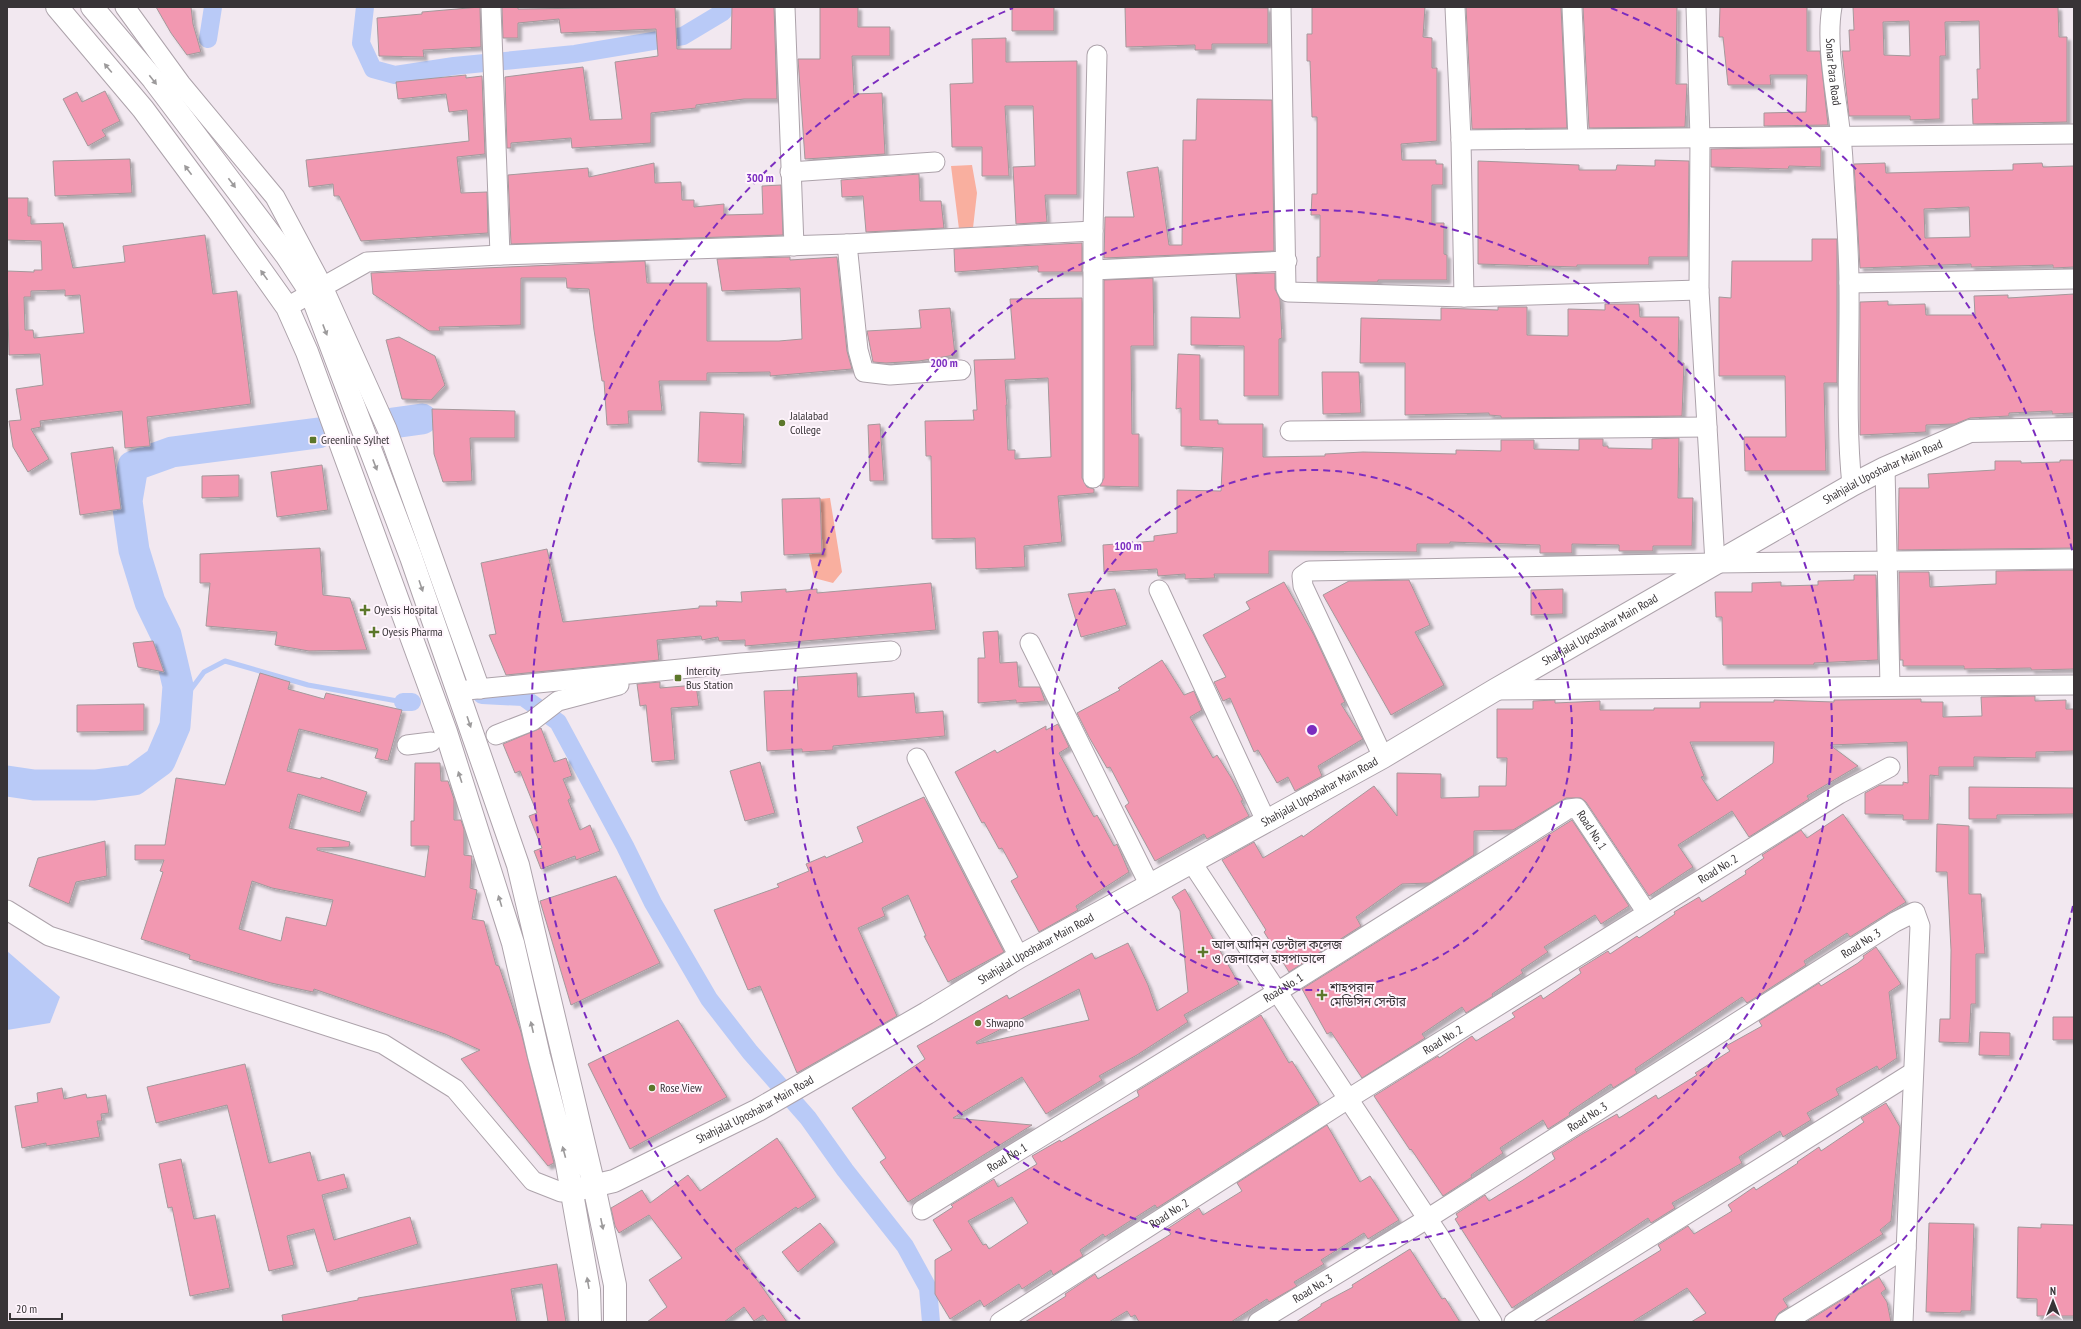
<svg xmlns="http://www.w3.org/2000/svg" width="2081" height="1329" font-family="'PT Sans Narrow','Noto Sans Bengali',sans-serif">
<defs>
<filter id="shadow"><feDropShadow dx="3.5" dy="3.5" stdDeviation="1" flood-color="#0004"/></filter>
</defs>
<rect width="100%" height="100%" fill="#f2e8f0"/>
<path fill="#f9af9f" d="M972 165 977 193 973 228 959 229 951 166Z
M830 498 842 572 833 583 814 578 798 501Z"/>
<path fill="#b9caf7" d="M7 951 60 997 50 1023 7 1030Z"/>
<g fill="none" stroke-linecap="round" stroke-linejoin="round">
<path stroke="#b9caf7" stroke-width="5" d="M177 708 204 672 225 661 308 685 403 702"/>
<path stroke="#b9caf7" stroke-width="18" d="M365 7 361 43 373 69 395 75 454 66 575 54 683 36 723 12 724 7
M208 39 213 7
M482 695 523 697 558 722 625 846 653 903 709 999 750 1052 808 1118 845 1170 905 1246 928 1288 931 1322
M403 702H412"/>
<path stroke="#b9caf7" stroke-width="31" d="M393 423 422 419
M7 781 34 785H95L134 780 160 761 175 726 178 686 166 635 150 602 134 550 127 501 133 466 172 452 318 433"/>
</g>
<path fill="#f298b1" stroke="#a4989b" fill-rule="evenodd" filter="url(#shadow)" d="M156 7H191L193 24 201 52 187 55 171 33Z
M480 7 481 47 423 50 424 57 379 56 377 18 422 14V12Z
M502 7H518V9L675 7 677 49H731L732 7H774L777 99H744L696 105V108L651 113V143L572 148 571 138 511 143V148H507L505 77 583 67 590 120 622 119 615 62 658 56 656 29 561 33 559 19 518 23V38H503Z
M820 7H858V27H890V56H852L854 94 882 93 885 154 805 159 798 59H820Z
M1012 7H1054V31H1012Z
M1125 7 1268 8V44H1212V50H1195V45L1126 47Z
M1312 7H1425L1423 37 1432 38V68H1437V141L1401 144 1402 160H1436V164H1443V185H1432V223H1444V254L1447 255V280H1378V282H1317V257H1320V215H1311L1312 194H1317V117H1312L1310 61H1307V34H1312Z
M1466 7H1561L1567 128 1472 129Z
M1583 7H1677L1676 84H1687L1685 127 1589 128Z
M1720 7H1807V51H1820L1828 125 1764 126V113L1806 112 1807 75H1770L1771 85H1728L1723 37H1719Z
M1853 7H2058L2059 37H2067V122L1973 124 1972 99H1978L1977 69H1980L1979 21 1945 22 1946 56H1940V119L1910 120V116H1849L1842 51H1850L1849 30H1854ZM1909 21 1910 56 1884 55 1883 22Z
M1006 38V62L1077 61V195H1045L1047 222 1016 224 1013 167 1035 166 1033 106H1005L1009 176H982V147H952L950 84 973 83 972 39Z
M466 75V78L482 76 485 154 457 157 461 193 487 192 488 233 361 241 339 196H334L333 184 309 187 306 160 469 141 467 110 449 112 446 94 398 99 396 82Z
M105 91 120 121 102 130 106 136 88 146 63 99 77 92 82 102Z
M1197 99 1272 100 1274 251 1104 258 1105 217H1134L1127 172 1158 167 1169 245H1182L1183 140H1196Z
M1821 147V167L1789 166 1788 169 1711 167V149Z
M130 159 132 193 55 196 53 161Z
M1655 160 1689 161 1688 257H1649V265H1577V267L1478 264V161L1579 165V170H1616L1617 165 1655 166Z
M654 163 655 183 681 182 682 200H694V207L724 204V215L763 214 762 186 781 185 783 235 511 244 508 175 588 168 589 177Z
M1885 163 1886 173 2013 170V164L2042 163 2043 167 2074 166V267L2053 268V265L1971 267V264L1860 268 1854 164ZM1969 207 1970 237 1925 238 1924 209Z
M919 174 920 201H941L944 228 866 232 863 196 842 197 841 180Z
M7 198H28V216H31V224L63 223 73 268 125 262 123 246 205 235 213 294 237 291 251 404 147 417 150 446 125 448 122 411 40 421 41 427 31 429 49 459 28 472 13 447 9 421 21 420 16 389 43 385 40 354 9 355 7 271 34 272V270H42L41 241 7 240ZM65 290V296L80 295 84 333 34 338 33 330H25L24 297H31V291Z
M1812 239H1837V383H1824L1826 471H1745L1744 437H1786L1785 376H1719V297L1731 298 1732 261H1812Z
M1082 243V272H1038V266L955 272 954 249Z
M790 257V260L837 257 847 351 852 369 770 376V372L707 373V381H659L662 411H628L629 424 607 425 604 381H602L594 330 589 289 567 288 566 278H521V325L439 327 440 331H429L373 294 371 273 645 261 647 283H707V341H779L802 339 800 288 722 291 717 259Z
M1275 273V289L1280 299 1282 338 1279 339V396H1244V346L1191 345V317L1240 318 1236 274Z
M1153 278 1154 346H1131L1132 434H1139V487L1100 486 1104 478V280Z
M2074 294V413L2052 414V411L2009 413V416L1970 418 1955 424 1926 425V432L1860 435V302L1888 301V305L1925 304 1926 315H1975L1974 296 2008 295V298Z
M1082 298V478L1087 487 1094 489V493L1058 496 1062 542 1024 546 1025 567 976 569 975 538 932 539 931 456H926L925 421 974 420 973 410H977L974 360 1015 359 1010 299ZM1048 378 1051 457 1015 459V450H1008L1006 405H1007L1005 380Z
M1605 304H1639L1640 317H1679L1678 363H1684L1682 416 1501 418V416L1489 415V413L1405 415V363H1360L1361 318 1441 320V308L1498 310V307H1527V335L1568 336V309L1605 310Z
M950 308 955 355 919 361 886 363 873 362 867 331 921 328 919 310Z
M399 337 435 356 445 385 431 400 402 399 386 340Z
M1178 354 1200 355V420H1218V424H1263V457L1325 456V454L1363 452 1456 454V450L1501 451V440H1534V449L1579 450V439H1603V446H1608V448L1652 449V439L1679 438 1678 498H1693L1692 546H1653V551H1619V545L1572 544V553H1540V545L1450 542V544H1417V552L1269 551V574H1214L1215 578 1185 579V574L1158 576 1157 569 1104 572 1103 545 1154 541V536L1177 533V490L1221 491 1223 448 1181 446V408L1176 409Z
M1322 372H1359L1361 413 1323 414Z
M432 409 515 411V438H470L472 481 443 482 434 454Z
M700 412 744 414 742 464 698 462Z
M880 424 884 481H870L868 425Z
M113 447 121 509 80 515 71 453Z
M2060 460H2074V548L1898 550 1899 488H1929L1928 474 1995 470V461H2021V463L2060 462Z
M322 465 328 510 277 517 271 472Z
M239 475V497L202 498V476Z
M820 498 822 553 784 555 782 499Z
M320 548 323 595 350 598 367 650 309 651 275 645 277 632 206 626 210 583H200V554Z
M547 549 563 622 699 608V606H717L716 601 742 602 741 592 786 589V592L817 589V593L931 583 936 630 745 646V640L719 641 718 637 702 640 701 636 657 640 659 660 506 675 489 635 496 634 481 563Z
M2074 570V669L2031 670V668L1964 669V666H1903V660H1900L1899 572H1929L1930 587 1996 584V571Z
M1854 575H1876L1878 660 1814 663V665H1723L1722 617H1716L1715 592H1752V583L1781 582V586L1818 585V581L1854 580Z
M1409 580 1430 625 1415 632 1444 685 1391 715 1323 595 1349 581Z
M1284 582 1314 635 1345 702 1341 704 1363 739 1318 766 1322 776 1295 791 1288 777 1277 783 1258 750 1254 752 1230 698 1223 701 1214 682 1226 677 1203 635 1250 609 1246 602Z
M1115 589 1127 625 1081 637 1068 594Z
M1563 589V614L1531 615V590Z
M998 631 1000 663 1017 662 1019 687H1040L1045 701 1016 703V700L978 703V658H985L983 632Z
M153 641 164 672 138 667 133 643Z
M1162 660 1184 695 1194 691 1202 710 1190 717 1213 758 1217 755 1232 779 1243 800 1241 801 1249 816 1207 839 1204 834 1155 861 1125 806 1129 803 1110 767 1107 768 1089 737 1077 713 1120 690 1118 688Z
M260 673 290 682 288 689 324 699 326 693 402 710 388 761 375 758 378 749 299 729 287 771 321 779V777L367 792 360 813 298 794 289 828 350 842 349 847 317 848V850L425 877 429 846H411V821H414L415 763H440L441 781H448L454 799V820H461L464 829V855L472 856 470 888 477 890 472 919 484 921 496 965 499 966 521 1032 554 1163 548 1166 461 1059 480 1050 445 1034 314 989 313 992 271 983 189 959 190 955 141 939 163 872 160 871 164 860H135V845H165L176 778 225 785ZM252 881 272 888 333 900 326 926 286 917 281 941 239 929Z
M857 673 858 697 914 693 916 713 943 711 945 736 833 746V750L802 752V749L767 751 764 691 798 690 797 677Z
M660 682V688L696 685 699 706 671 708 675 760 652 762 646 705 640 706 637 684Z
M2035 696V701L2066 700V709H2074V751L2036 752V758L1974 757V767H1939V776L1930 775 1929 820H1903V815L1865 814V793L1880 785H1903V782L1908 783 1907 742 1830 745 1858 766 1807 796 1809 799 1749 837 1732 811 1678 845 1693 867 1649 896 1586 802 1581 798H1566L1513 830 1474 831V855L1430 883 1402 884 1356 917 1361 926 1289 972 1264 932 1266 930 1222 860 1254 842 1263 858 1302 835 1303 837 1374 786 1397 816V773L1441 774V798L1479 797V786H1506L1507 758H1497V709H1533V701L1555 700V703L1600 701V710H1654V708H1700V702H1774V700L1834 702V700L1921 699V702H1943V717L1982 716 1981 697ZM1690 742H1774L1773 763 1717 801 1701 777 1704 776Z
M144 704V731L77 732V705Z
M1058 724 1069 747 1059 753 1094 817 1097 815 1114 846 1117 844 1129 872 1076 906 1078 910 1039 932 1011 881 1018 877 1002 848 999 849 984 822 982 823 955 772 995 750 997 753 1046 726V730Z
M541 728 554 762 566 758 572 776 563 779 571 798 568 800 580 830 590 825 600 851 576 860 575 856 541 869 534 851 542 848 529 816 537 813 520 771 515 773 503 744Z
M760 762 775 813 745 821 730 771Z
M1969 787 2074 788V814L1997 815V819H1969Z
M924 797 1004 952 948 982 924 936H926L908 895 882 908 885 916 858 928 897 1016 797 1073 760 986 748 990 714 910 779 887 777 884 809 871 806 864 825 856 826 858 863 842 857 827Z
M1843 814 1906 902 1850 937 1847 933 1804 961 1806 965 1747 1003 1742 997 1635 1069 1637 1073 1613 1088 1611 1084 1571 1111 1569 1113 1570 1115 1548 1129 1543 1120 1500 1148 1503 1153 1471 1175 1472 1177 1443 1196 1411 1149 1410 1150 1374 1096 1438 1056 1439 1058 1472 1036 1476 1041 1515 1017 1512 1013 1541 995 1543 999 1581 973 1579 969 1608 951 1610 954 1637 936 1639 938 1675 914 1674 912 1699 897 1702 902 1746 874 1745 871 1764 858 1762 855 1801 830 1807 838Z
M1572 820 1629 906 1601 924 1595 915 1544 947 1548 952 1521 970 1523 973 1492 994 1493 996 1466 1013 1462 1007 1422 1034 1425 1038 1362 1078 1331 1032 1327 1034 1302 989Z
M1937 824 1969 826V894H1981L1985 954H1976V1004H1971L1969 1043 1939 1042 1940 1019H1950L1951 950 1947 872H1936Z
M105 841 107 876 76 882 69 904 29 886 38 858Z
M616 876 660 963 571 1005 540 901Z
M1185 889 1239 984 1184 1015 1188 1022 1137 1055 1099 1076 1102 1080 1046 1114 1022 1077 953 1118 1032 1125 908 1202 880 1162 886 1158 852 1108 925 1059 917 1046 1007 995 1009 999 1092 953 1095 959 1128 943 1148 985 1157 1011 1188 992 1180 911 1172 897ZM1079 989 1089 1020 977 1044 976 1042Z
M1876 947 1901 984 1889 992 1897 1058 1879 1070 1877 1066 1836 1089 1839 1095 1807 1113 1811 1120 1783 1137 1780 1131 1739 1157 1742 1163 1672 1203 1675 1208 1651 1223 1648 1218 1512 1308 1455 1219 1458 1217 1456 1214 1485 1195 1489 1201 1523 1180 1555 1159 1552 1153 1582 1134 1617 1114 1619 1118 1656 1095 1658 1099 1697 1075 1695 1073 1730 1051 1726 1046 1762 1026 1759 1021 1819 983 1821 986 1858 963 1864 958 1863 956Z
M1261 1015 1289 1063 1292 1061 1319 1104 1157 1208 1155 1205 1105 1237 1103 1234 1080 1250 1083 1256 1053 1275 1051 1270 1022 1289 1019 1284 984 1307 980 1300 950 1319 935 1294V1260L952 1250 933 1220 953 1207 951 1205 994 1179 998 1187 1037 1164 1032 1156 1060 1140 1061 1142 1139 1096 1137 1091ZM1012 1197 1028 1223 989 1249 986 1244 983 1245 968 1221Z
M2053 1017H2074V1040H2053Z
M678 1020 727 1097 630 1149 588 1064Z
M1980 1032 2010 1033V1056L1979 1055Z
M245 1064 269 1163 310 1152 318 1181 344 1174 348 1188 322 1195 334 1240 410 1217 418 1244 327 1272 314 1229 287 1236 294 1265 269 1271 227 1105 156 1123 147 1087Z
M62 1088 64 1099 86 1094 87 1098 106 1095 109 1113 101 1114 102 1121H97L100 1137 46 1146V1143L22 1148 15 1106 38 1102 37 1093Z
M1886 1103 1900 1127 1891 1221 1880 1230 1883 1234 1783 1299 1788 1307 1779 1313 1774 1322H1691L1706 1313 1687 1288 1632 1322H1544L1661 1250 1658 1245 1688 1226 1694 1234 1732 1211 1728 1205 1754 1187 1756 1190 1798 1163 1797 1162 1819 1147 1821 1151 1864 1122 1861 1118Z
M1327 1125 1360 1182 1370 1176 1399 1220 1368 1239 1364 1233 1321 1260 1324 1264 1294 1282 1297 1286 1269 1302 1267 1299 1231 1322H1139L1135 1315 1131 1317 1127 1311 1109 1322H1025L1066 1296 1065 1294 1095 1274 1098 1279 1171 1234 1167 1229 1199 1208 1203 1215 1242 1191 1237 1183Z
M777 1138 816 1197 798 1209 796 1207 735 1249 787 1322H768L763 1315 754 1321 744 1307 724 1322H647L667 1307 649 1280 682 1258 649 1215 619 1233 615 1226 611 1208 642 1190 650 1203 688 1175 700 1191Z
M181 1159 194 1219 215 1215 230 1288 190 1296 172 1207 168 1208 159 1164Z
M820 1223 835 1242 798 1272 782 1252Z
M1929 1223 1974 1224 1971 1311H1961V1313L1926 1312Z
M2041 1224 2074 1225V1316H2037V1299L2017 1298 2018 1227 2041 1228Z
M1410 1249 1442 1299 1445 1298 1460 1322H1296L1321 1306V1304L1353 1287 1352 1285Z
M557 1264 566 1322H548L542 1284 511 1289 517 1322H283L282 1315 358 1300V1298Z
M1879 1277 1886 1289 1881 1293 1887 1302 1891 1322H1806Z"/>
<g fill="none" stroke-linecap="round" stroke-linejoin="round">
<defs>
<g id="minor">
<path d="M125 7 181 84 275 197 323 287 387 429 480 689"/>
<path d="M491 7 500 255"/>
<path d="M785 7 794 246"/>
<path d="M1281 7 1286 288 1288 292 1464 297 1699 290"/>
<path d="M1455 7 1461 140 1464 297"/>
<path d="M1572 7 1578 138"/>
<path d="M1696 7 1700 138 1699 290 1715 563"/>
<path id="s1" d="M1832 7C1824 51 1841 114 1843 161 1845 202 1849 244 1849 285 1850 351 1845 419 1852 485"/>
<path d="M1461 140 2074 134"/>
<path d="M790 172 935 162"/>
<path d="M847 244 858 350 864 372 890 375 961 370"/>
<path d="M1093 270 1287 261"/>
<path d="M1849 283 2074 279"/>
<path d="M287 307 367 262 500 255 847 244 1093 231"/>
<path d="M1290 431 1707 427"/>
<path d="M1885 468 1890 686"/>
<path d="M1093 478V231L1097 55"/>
<path d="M1159 590 1266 821"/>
<path d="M1030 643 1150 886"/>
<path d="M467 690 741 663 891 651"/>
<path d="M1495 690 2074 685"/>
<path d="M496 735 532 721 558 701 619 685"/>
<path d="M407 745 431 742"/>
<path d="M1383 757 1303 586 1302 576 1309 571 1715 563 2074 559"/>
<path d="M917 758 1019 957"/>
<path d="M1192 863 1439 1236 1492 1322"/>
<path d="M7 910 49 936 383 1044 455 1089 533 1181 561 1192 572 1191"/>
<path id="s2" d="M922 1210 1277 992 1568 809 1577 808 1647 913"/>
<path id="s3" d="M1000 1322 1348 1099 1839 794 1890 767"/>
<path id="s4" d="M1258 1322 1427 1219 1895 922 1915 912 1920 926 1903 1322"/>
<path d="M1514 1322 1912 1073"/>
<path d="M1785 1322 1906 1248"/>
</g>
<g id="primary">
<path id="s5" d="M575 1190 614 1181 758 1110 927 1013 1019 957 1383 757 1495 690 1852 485 1885 468 1970 431 2074 429"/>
</g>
<path id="trunk" d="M57 7 143 109 218 210 287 307 307 352 446 732 513 943 539 1056 566 1159 589 1290 590 1322
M92 7 153 79 286 255 311 293 411 557 518 865 594 1186 615 1285V1322"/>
</defs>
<use href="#minor" stroke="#ada3ab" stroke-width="21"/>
<use href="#primary" stroke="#ada3ab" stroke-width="24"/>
<use href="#trunk" stroke="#ada3ab" stroke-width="24"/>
<use href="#minor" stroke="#fff" stroke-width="19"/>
<use href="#primary" stroke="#fff" stroke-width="22"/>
<use href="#trunk" stroke="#fff" stroke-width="22"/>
</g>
<defs><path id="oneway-solid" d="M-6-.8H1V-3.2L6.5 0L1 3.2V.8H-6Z"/></defs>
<g fill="#9c9a9b">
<use href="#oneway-solid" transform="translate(108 68) rotate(-130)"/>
<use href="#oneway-solid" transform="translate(153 80) rotate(52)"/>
<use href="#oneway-solid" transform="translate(188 170) rotate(-127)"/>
<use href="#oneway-solid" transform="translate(232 183) rotate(53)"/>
<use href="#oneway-solid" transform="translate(264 275) rotate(-126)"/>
<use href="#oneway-solid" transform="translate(325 330) rotate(69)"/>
<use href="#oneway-solid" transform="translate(375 465) rotate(69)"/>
<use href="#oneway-solid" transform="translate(421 586) rotate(71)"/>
<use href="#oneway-solid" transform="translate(469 722) rotate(71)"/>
<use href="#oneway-solid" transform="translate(460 777) rotate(-108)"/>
<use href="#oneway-solid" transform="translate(500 901) rotate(-107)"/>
<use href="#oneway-solid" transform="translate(532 1027) rotate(-103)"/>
<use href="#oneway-solid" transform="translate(564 1152) rotate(-105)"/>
<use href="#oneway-solid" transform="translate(602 1224) rotate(78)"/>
<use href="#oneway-solid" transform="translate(588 1283) rotate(-100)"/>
</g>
<g fill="none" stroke="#7b2cbf" stroke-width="2" stroke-dasharray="7 5">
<circle cx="1312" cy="730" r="260"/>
<circle cx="1312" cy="730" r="520"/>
<path d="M2073 906A781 781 0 0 1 1824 1319M800 1319A781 781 0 0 1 1013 8M1611 8A781 781 0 0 1 2073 554"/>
</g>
<g fill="#5c772b" stroke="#fff5fd" stroke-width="1.5">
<circle cx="782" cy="423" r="4"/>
<rect x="309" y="436" width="8" height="8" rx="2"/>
<path d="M363 604h4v4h4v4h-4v4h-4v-4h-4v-4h4z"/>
<path d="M372 626h4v4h4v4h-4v4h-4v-4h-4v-4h4z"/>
<rect x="674" y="674" width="8" height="8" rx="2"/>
<path d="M1201 946h4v4h4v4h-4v4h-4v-4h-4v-4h4z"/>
<path d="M1320 989h4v4h4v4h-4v4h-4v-4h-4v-4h4z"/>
<circle cx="978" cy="1023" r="4"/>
<circle cx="652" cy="1088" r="4"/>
</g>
<g text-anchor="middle" stroke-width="4" stroke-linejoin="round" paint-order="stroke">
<g font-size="12" fill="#383437" stroke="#fff5fd">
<text dy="4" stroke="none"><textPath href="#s1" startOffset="65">Sonar Para Road</textPath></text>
<text dy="4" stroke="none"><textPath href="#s5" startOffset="1494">Shahjalal Uposhahar Main Road</textPath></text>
<text dy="4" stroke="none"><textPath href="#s5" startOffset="1170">Shahjalal Uposhahar Main Road</textPath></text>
<text dy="4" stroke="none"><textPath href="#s5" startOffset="846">Shahjalal Uposhahar Main Road</textPath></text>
<text dy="4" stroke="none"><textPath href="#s2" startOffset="796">Road No. 1</textPath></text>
<text dy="4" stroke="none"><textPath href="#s3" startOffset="849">Road No. 2</textPath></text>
<text dy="4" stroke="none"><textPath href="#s4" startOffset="712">Road No. 3</textPath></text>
<text dy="4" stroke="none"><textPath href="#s5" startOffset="522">Shahjalal Uposhahar Main Road</textPath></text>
<text dy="4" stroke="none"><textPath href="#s2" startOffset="424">Road No. 1</textPath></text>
<text dy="4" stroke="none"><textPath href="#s3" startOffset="525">Road No. 2</textPath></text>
<text dy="4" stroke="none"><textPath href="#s5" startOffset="198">Shahjalal Uposhahar Main Road</textPath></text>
<text dy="4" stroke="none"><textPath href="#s4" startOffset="388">Road No. 3</textPath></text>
<text dy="4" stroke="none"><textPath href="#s2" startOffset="100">Road No. 1</textPath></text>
<text dy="4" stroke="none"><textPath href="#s3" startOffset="201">Road No. 2</textPath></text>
<text dy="4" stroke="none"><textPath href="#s4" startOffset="64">Road No. 3</textPath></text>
</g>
<g font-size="12" fill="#383437" stroke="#fff5fd" text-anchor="start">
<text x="790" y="420">Jalalabad<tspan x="790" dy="14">College</tspan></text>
<text x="321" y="444">Greenline Sylhet</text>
<text x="374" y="614">Oyesis Hospital</text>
<text x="382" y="636">Oyesis Pharma</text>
<text x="686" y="675">Intercity<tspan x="686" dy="14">Bus Station</tspan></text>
<text x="1212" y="949">আল আমিন ডেন্টাল কলেজ<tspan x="1212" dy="14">ও জেনারেল হাসপাতালে</tspan></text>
<text x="1330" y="992">শাহপরান<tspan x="1330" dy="14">মেডিসিন সেন্টার</tspan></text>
<text x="986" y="1027">Shwapno</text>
<text x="660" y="1092">Rose View</text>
</g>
</g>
<circle cx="1312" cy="730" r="6" fill="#7b2cbf" stroke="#fff5fd" stroke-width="2"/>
<g font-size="12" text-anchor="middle" font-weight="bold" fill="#7b2cbf" stroke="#fff5fd" stroke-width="4" stroke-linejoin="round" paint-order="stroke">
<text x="760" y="182">300 m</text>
<text x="944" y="367">200 m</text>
<text x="1128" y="550">100 m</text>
</g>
<rect width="2081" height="1329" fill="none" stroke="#383437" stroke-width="16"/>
<g transform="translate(2053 1301)" stroke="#fff5fd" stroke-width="3" paint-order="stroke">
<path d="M0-3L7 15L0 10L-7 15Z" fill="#383437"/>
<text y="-6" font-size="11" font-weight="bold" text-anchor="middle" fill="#383437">N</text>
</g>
<path d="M10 1313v6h52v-6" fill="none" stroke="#383437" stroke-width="2"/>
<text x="16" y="1313" font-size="12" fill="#383437" stroke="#fff5fd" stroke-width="3" paint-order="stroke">20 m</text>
</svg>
